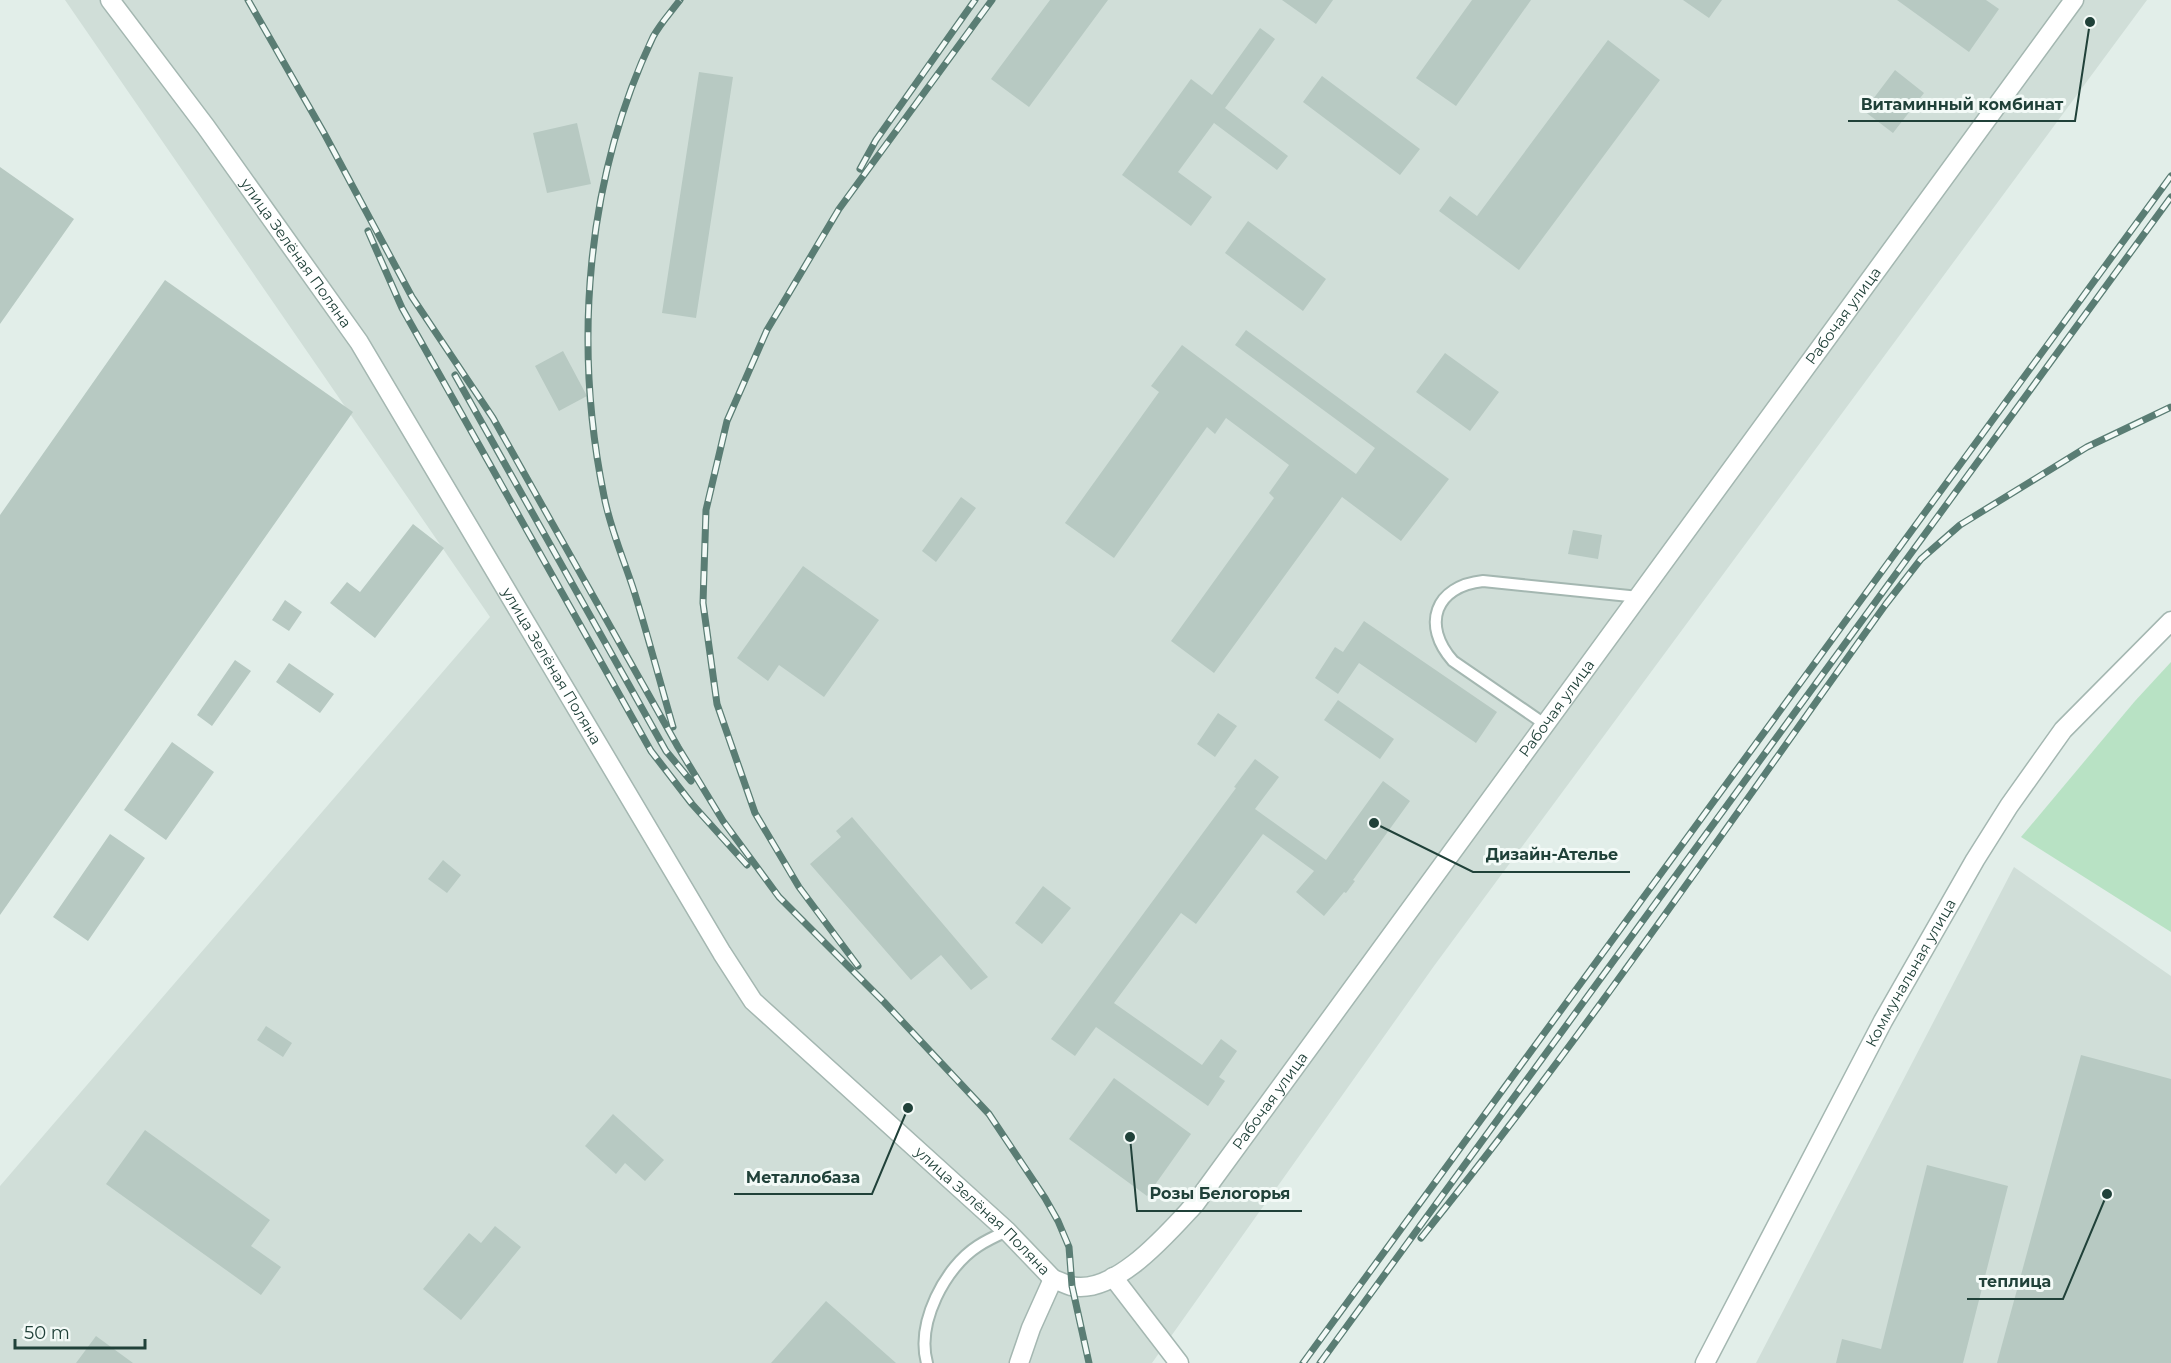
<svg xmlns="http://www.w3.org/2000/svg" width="2171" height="1363" font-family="Montserrat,sans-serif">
<rect width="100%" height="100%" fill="#e2eee9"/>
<path fill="#d0ded8" d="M65 0H2147L1434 966 1152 1363H0V1186L490 617Z
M2014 867 2171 976V1363H1756Z"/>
<path fill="#b8e2c4" d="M2171 662V932L2021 837 2135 701Z"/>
<path fill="#b7c9c2" d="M1050 0H1108L1029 107 991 79Z
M1282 0H1333L1316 24Z
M1472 0H1531L1456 106 1416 78Z
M1683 0H1722L1709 18Z
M1897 0H1986L1999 9 1969 52Z
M1260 28 1275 39 1225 108 1288 156 1277 170 1214 123 1178 172 1212 197 1191 226 1122 175 1191 79 1212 95Z
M1608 40 1660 80 1519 270 1439 211 1450 196 1477 216Z
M1895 70 1924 93 1893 133 1864 111Z
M699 72 733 77 696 318 662 313Z
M1322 76 1420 149 1400 175 1303 102Z
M577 123 591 184 547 193 533 133Z
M0 167 74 219 0 324Z
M1248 221 1326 279 1303 311 1225 253Z
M165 280 353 412 0 915V515Z
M1246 330 1449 479 1401 541 1342 497 1214 673 1171 641 1274 498 1269 493 1289 465 1226 418 1215 434 1207 427 1114 558 1065 523 1159 392 1151 386 1182 345 1356 474 1375 448 1235 345Z
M563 351 587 396 559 411 535 366Z
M1445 353 1499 392 1470 431 1416 392Z
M961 497 976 508 936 562 922 551Z
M413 524 444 548 375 638 330 603 347 582 360 592Z
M1573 530 1602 535 1598 559 1568 554Z
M803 566 879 620 824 697 779 665 768 681 737 658Z
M285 600 302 612 289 631 272 620Z
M1364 621 1497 712 1476 743 1359 663 1338 694 1315 678 1335 647 1343 652Z
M235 660 251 671 212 726 197 715Z
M289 663 334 694 320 713 276 682Z
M1338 700 1394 739 1380 759 1324 720Z
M1218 713 1237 726 1215 757 1197 744Z
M172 742 214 772 166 840 124 810Z
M1255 759 1279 777 1255 809 1326 860 1383 781 1410 801 1353 880 1355 881 1346 893 1344 892 1324 916 1296 892 1314 871 1263 834 1196 924 1181 913 1114 1003 1202 1065 1221 1039 1237 1051 1219 1077 1225 1081 1208 1106 1096 1027 1075 1056 1051 1039 1236 788 1234 787Z
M852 817 988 977 971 990 941 955 911 980 810 864 841 837 836 831Z
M110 834 145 858 88 941 53 917Z
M443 860 461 875 447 893 428 879Z
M1043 886 1071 908 1042 944 1015 923Z
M266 1026 292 1043 283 1057 257 1040Z
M2081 1055 2171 1079V1363H1997Z
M1114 1078 1191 1134 1147 1196 1069 1139Z
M613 1114 664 1160 645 1181 625 1163 616 1174 585 1146Z
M145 1130 270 1220 251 1246 281 1267 261 1295 106 1184Z
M1927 1165 2008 1186 1963 1363H1836L1842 1339 1881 1349Z
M495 1226 521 1247 461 1320 423 1289 469 1233 481 1243Z
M826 1301 896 1363H771Z
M96 1336 133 1363H76Z"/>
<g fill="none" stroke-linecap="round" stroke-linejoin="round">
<defs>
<path id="service" d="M1546 725 1453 661C1421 625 1435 586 1483 581L1639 597
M927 1363C916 1323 945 1267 978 1246 987 1240 998 1235 1007 1231"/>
<g id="minor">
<path id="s1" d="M110 0 206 127 359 342 722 953 753 1001 1007 1231 1053 1279"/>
<path d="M1113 1277 1179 1363"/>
<path id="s2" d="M1019 1363 1031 1328 1053 1279C1059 1281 1065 1284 1071 1286 1115 1296 1168 1233 1195 1204L2074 0"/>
<path id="s3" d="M1705 1363 1883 1021 1975 860 2009 806 2063 730 2171 621"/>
</g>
</defs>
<use href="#service" stroke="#a4b7b1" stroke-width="14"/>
<use href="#minor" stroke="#a4b7b1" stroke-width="21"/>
<use href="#service" stroke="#fff" stroke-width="10"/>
<use href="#minor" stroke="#fff" stroke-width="18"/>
<defs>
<path id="rail" d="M248 0 324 133 412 297 493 418 678 747 723 821 779 897 884 1002 989 1114 1045 1198 1058 1221 1069 1247 1072 1286 1089 1363
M860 169 876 140 975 0
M368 231 402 308 651 751 692 804 747 865
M455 375 666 751 691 781
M673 727C660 682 648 636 634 591 624 560 610 528 604 496 573 344 586 178 653 37 660 24 671 12 680 0
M858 966 799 887 755 813 717 704 703 603 706 510 727 421 767 330 839 209 992 0
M1421 1238C1586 1034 1733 817 1886 604L1921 559 1960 525 2087 447 2171 407
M1303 1363 2171 176
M1320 1363 2171 197"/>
</defs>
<use href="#rail" stroke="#5a7d74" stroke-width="7"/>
<use href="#rail" stroke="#f3faf7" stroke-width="4.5" stroke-dasharray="14" stroke-linecap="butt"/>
</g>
<g text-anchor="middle" stroke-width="6" stroke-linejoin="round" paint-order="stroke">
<g font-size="15" fill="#204139" stroke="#f3faf7">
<text dy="5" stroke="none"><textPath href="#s1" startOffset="314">улица Зелёная Поляна</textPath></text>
<text dy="5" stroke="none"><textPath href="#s2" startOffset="1364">Рабочая улица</textPath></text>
<text dy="5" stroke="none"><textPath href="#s1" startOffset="800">улица Зелёная Поляна</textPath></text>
<text dy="5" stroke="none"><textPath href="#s2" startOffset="878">Рабочая улица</textPath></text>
<text dy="5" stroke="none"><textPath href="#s3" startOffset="441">Коммунальная улица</textPath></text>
<text dy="5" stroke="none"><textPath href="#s2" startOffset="392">Рабочая улица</textPath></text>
<text dy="5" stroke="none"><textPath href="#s1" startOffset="1502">улица Зелёная Поляна</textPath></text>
</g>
</g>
<path fill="none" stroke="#204139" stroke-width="2" d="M2090 22L2075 121H1848M1374 823L1473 872H1630M908 1108L872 1194H734M1130 1137L1137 1211H1302M2107 1194L2063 1299H1967"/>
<g fill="#204139" stroke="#f3faf7" stroke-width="2">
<circle cx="2090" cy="22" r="6"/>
<circle cx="1374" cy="823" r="6"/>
<circle cx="908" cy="1108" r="6"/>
<circle cx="1130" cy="1137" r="6"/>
<circle cx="2107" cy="1194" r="6"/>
</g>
<g font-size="16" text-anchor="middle" font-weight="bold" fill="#204139" stroke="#f3faf7" stroke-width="6" stroke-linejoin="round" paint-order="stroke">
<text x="1962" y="110">Витаминный комбинат</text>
<text x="1552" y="860">Дизайн-Ателье</text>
<text x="803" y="1183">Металлобаза</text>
<text x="1220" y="1199">Розы Белогорья</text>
<text x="2015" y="1287">теплица</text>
</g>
<path d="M15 1339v9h130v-9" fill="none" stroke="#204139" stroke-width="3"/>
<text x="24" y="1339" font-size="18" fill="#204139" stroke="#f3faf7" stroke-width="4.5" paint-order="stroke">50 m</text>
</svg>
